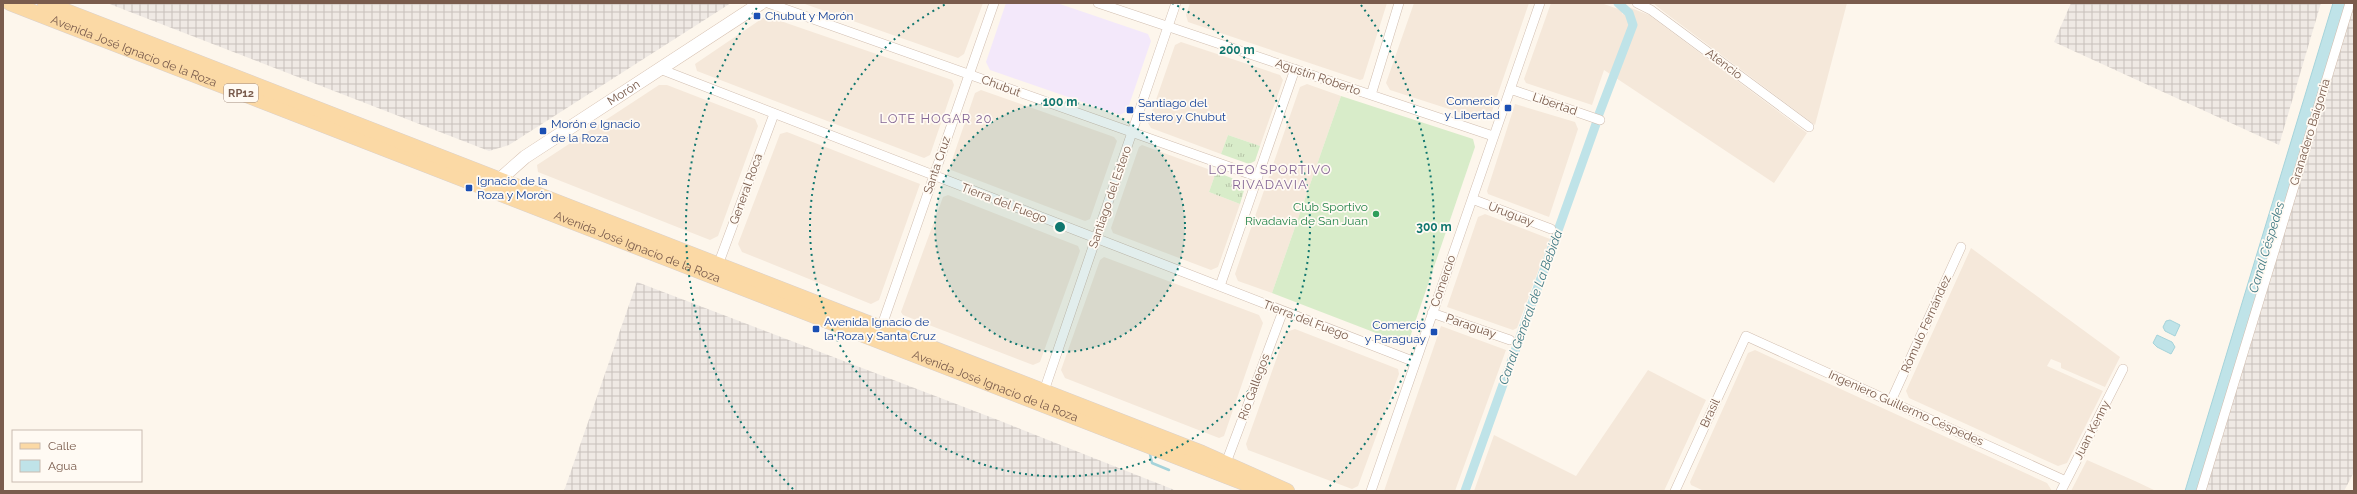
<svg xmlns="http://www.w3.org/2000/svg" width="2357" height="494" font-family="Raleway,sans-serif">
<defs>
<pattern id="industrial-grid" width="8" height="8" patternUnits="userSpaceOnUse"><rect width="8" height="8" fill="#efe9e4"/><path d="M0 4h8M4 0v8" fill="none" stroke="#c7c0bb"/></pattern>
<pattern id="park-tufts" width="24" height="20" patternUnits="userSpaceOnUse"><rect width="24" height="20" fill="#d8ecc9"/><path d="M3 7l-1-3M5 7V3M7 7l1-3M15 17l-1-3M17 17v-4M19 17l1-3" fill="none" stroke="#b4c2a5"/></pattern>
</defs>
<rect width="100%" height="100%" fill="#fdf6ec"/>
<path fill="#f5e8da" d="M802 3H983L964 54 958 58Z
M1190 3H1387L1363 79 1360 80 1188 22 1186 15Z
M1414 3H1529L1491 114 1483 120 1390 90 1386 83Z
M1551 3H1601L1621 10 1623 15 1626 6 1649 15 1807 133 1774 183 1604 70 1592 105 1526 83 1524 79Z
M1653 3H1847L1815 125 1664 12Z
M766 16 952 80 954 85 930 155 924 158 697 71 695 64Z
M1181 42 1280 75 1283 80 1260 146 1228 135 1221 154 1151 128 1148 123 1175 45Z
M1307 84 1341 96 1272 293 1238 281 1235 274 1300 87Z
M659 85H667L755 119 758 126 718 236 710 240 538 172 537 165Z
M981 90 1114 137 1117 141 1090 219 1085 221 951 170 950 166 975 93Z
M1515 104 1575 122 1578 129 1549 217 1488 194 1487 191Z
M787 132 920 184 879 300 871 304 742 252 738 244 780 134Z
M1142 145 1216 172 1209 192 1240 204 1218 267 1211 270 1113 233 1111 228 1139 147Z
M948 195 1078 246 1080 251 1040 362 1033 365 903 315 901 312 943 197Z
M1485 214 1550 239 1517 328 1513 330 1447 307 1478 217Z
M1971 248 2120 357 2105 387 2061 368V363L2051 359 2047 366 2103 391 2067 463 2058 466 1909 398 1906 391Z
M1104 257 1259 315 1263 323 1224 436 1219 438 1065 378 1061 370 1100 260Z
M1441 326 1506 350 1455 491H1384Z
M1295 329 1398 369 1399 374 1358 486 1352 489 1248 450 1246 444 1286 332Z
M1755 350 2047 483 2052 491H1704L1691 485 1690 482 1748 353Z
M1648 370 1706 400 1664 491H1474L1494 435 1576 476Z
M2087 460 2135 481 2156 491H2071Z"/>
<path fill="url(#industrial-grid)" d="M107 3H731L509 145 489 151Z
M2071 3H2321L2279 145 2054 42Z
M2354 3V472L2344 491H2202Z
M637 282 998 420 1177 491H564Z"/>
<path fill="#f3e8fa" d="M1006 3H1057L1148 34 1151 41 1127 111 1120 115 990 70 986 62Z"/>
<path fill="#d8ecc9" d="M1341 96 1473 139 1475 147 1409 340 1402 343 1272 293Z"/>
<path fill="url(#park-tufts)" d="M1228 135 1260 146 1255 161 1249 164 1221 154Z
M1216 172 1242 182 1245 187 1240 204 1209 192Z"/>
<path fill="#bfe3e8" stroke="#a5d3da" d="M2333 3H2347L2198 491H2185Z
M2170 320 2180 325 2175 336 2165 331 2163 327 2166 321Z
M2157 335 2172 342 2175 347 2171 354 2157 347 2153 343Z"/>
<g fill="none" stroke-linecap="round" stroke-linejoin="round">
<path stroke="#a5d3da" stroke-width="2.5" d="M1150 454 1152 463 1169 470"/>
<path stroke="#bfe3e8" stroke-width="9" d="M1599 114 1633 25 1629 13 1618 3
M1465 491 1596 124"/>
<defs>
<path id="street" d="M768 3 1258 177
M1098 3 1493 136
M1637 3 1651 10 1809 127
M660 69 1415 362
M1510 89 1600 120
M1371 95 1399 3
M1472 199 1551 229
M718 265 774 114
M1220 286 1295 69
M1432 313 1510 340
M881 328 994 3
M1044 391 1176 3
M1891 401 1961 247
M1226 463 1283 311
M1371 491 1540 3
M1675 491 1746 336 2066 481
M2061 491 2123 369
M2201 491 2350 3"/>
<g id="secondary">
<path id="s1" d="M496 188 499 180 525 157 761 3"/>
</g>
<g id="primary">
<path id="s2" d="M10 3 1265 491"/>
<path d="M45 3 1202 453 1287 491"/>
</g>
</defs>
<use href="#street" stroke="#d1beb0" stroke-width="10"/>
<use href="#secondary" stroke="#d6c0b0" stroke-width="14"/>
<use href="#primary" stroke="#dad1cd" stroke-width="16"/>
<use href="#street" stroke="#fff" stroke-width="9"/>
<use href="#secondary" stroke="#fff" stroke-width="13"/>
<use href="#primary" stroke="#fbd9a5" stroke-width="15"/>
</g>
<circle cx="1060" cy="227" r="125" fill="#0f766e" fill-opacity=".12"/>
<g fill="none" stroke="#0f766e" stroke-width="2" stroke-dasharray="2 4">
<circle cx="1060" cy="227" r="125"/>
<path d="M1172 3A250 250 0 1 1 948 3"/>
<path d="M793 489A374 374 0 0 1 759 5M1361 5A374 374 0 0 1 1327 489"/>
</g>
<g fill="#1a4fb4" stroke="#fffaf3" stroke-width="1.5">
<rect x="753" y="12" width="8" height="8" rx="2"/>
<rect x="1504" y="104" width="8" height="8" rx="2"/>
<rect x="1126" y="106" width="8" height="8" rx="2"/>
<rect x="539" y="127" width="8" height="8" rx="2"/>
<rect x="465" y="184" width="8" height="8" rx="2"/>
<rect x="812" y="325" width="8" height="8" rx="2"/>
<rect x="1430" y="328" width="8" height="8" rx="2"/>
</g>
<circle fill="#2e9e5b" stroke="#fffaf3" stroke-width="1.5" cx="1376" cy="214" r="4"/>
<g text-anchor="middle" stroke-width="3.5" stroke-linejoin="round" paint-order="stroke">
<rect fill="#fffaf3" stroke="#a28b7f" stroke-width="1" x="224" y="84" width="34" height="18" rx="3"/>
<g font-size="11" font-weight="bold" fill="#7a5c4d">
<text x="241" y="97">RP12</text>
</g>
<g font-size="12" fill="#164399" stroke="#fffaf3" text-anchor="start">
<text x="765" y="20">Chubut y Morón</text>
<text x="1500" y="105" text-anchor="end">Comercio<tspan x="1500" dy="14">y Libertad</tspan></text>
<text x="1138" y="107">Santiago del<tspan x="1138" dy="14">Estero y Chubut</tspan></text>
<text x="551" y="128">Morón e Ignacio<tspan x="551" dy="14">de la Roza</tspan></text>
<text x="477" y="185">Ignacio de la<tspan x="477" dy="14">Roza y Morón</tspan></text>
<text x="824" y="326">Avenida Ignacio de<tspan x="824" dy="14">la Roza y Santa Cruz</tspan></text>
<text x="1426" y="329" text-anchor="end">Comercio<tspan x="1426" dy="14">y Paraguay</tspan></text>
</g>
<g font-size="12" fill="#7a5c4d" stroke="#fffaf3">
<text dy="4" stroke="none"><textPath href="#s2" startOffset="133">Avenida José Ignacio de la Roza</textPath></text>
<text transform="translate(1724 64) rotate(37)" y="4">Atencio</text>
<text transform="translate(1318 77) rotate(19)" y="4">Agustín Roberto</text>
<text transform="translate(1001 86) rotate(20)" y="4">Chubut</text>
<text dy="4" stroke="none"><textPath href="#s1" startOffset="161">Morón</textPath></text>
<text transform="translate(1555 104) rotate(19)" y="4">Libertad</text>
<text transform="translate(2310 132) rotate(-73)" y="4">Granadero Baigorria</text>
<text transform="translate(937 165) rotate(-71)" y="4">Santa Cruz</text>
<text transform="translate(746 189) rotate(-70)" y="4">General Roca</text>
<text transform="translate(1110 197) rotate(-71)" y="4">Santiago del Estero</text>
<text transform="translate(1004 203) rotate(21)" y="4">Tierra del Fuego</text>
<text transform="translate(1511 214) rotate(21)" y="4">Uruguay</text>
<text dy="4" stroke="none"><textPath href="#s2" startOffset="673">Avenida José Ignacio de la Roza</textPath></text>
<text transform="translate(1443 281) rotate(-71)" y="4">Comercio</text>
<text transform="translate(1306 320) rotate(21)" y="4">Tierra del Fuego</text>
<text transform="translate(1926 324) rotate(-66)" y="4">Rómulo Fernández</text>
<text transform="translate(1471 326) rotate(19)" y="4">Paraguay</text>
<text dy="4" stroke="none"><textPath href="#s2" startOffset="1057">Avenida José Ignacio de la Roza</textPath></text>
<text transform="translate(1254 387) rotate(-70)" y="4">Río Gallegos</text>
<text transform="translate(1906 408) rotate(24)" y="4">Ingeniero Guillermo Céspedes</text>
<text transform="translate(1710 413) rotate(-65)" y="4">Brasil</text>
<text transform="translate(2092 430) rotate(-63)" y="4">Juan Kenny</text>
</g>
<g font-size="12" fill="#27864d" stroke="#fffaf3" text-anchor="end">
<text x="1368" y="211">Club Sportivo<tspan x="1368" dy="14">Rivadavia de San Juan</tspan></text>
</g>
<g font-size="13" letter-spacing="1" fill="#846695" stroke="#fffaf3">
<text x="936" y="123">LOTE HOGAR 20</text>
<text x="1270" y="174">LOTEO SPORTIVO<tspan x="1270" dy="15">RIVADAVIA</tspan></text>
</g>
<g font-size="13" font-style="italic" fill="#437c86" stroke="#fffaf3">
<text transform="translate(2266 247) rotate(-73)" y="5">Canal Céspedes</text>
<text transform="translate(1530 307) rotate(-70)" y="5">Canal General de La Bebida</text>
</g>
</g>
<circle cx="1060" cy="227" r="6" fill="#0f766e" stroke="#fffaf3" stroke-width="2"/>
<g font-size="12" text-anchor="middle" font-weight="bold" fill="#0f766e" stroke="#fffaf3" stroke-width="3.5" stroke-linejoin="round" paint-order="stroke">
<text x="1237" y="54">200 m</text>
<text x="1060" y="106">100 m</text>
<text x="1434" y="231">300 m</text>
</g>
<rect width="2357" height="494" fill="none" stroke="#7a5c4d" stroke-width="8"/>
<rect x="12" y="430" width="130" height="52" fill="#fffaf3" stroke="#cabbb1"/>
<rect x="20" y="443" width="20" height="6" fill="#fbd9a5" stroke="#cabbb1"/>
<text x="48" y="450" font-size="12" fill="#7a5c4d">Calle</text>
<rect x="20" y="460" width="20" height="12" fill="#bfe3e8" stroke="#cabbb1"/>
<text x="48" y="470" font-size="12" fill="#7a5c4d">Agua</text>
</svg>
